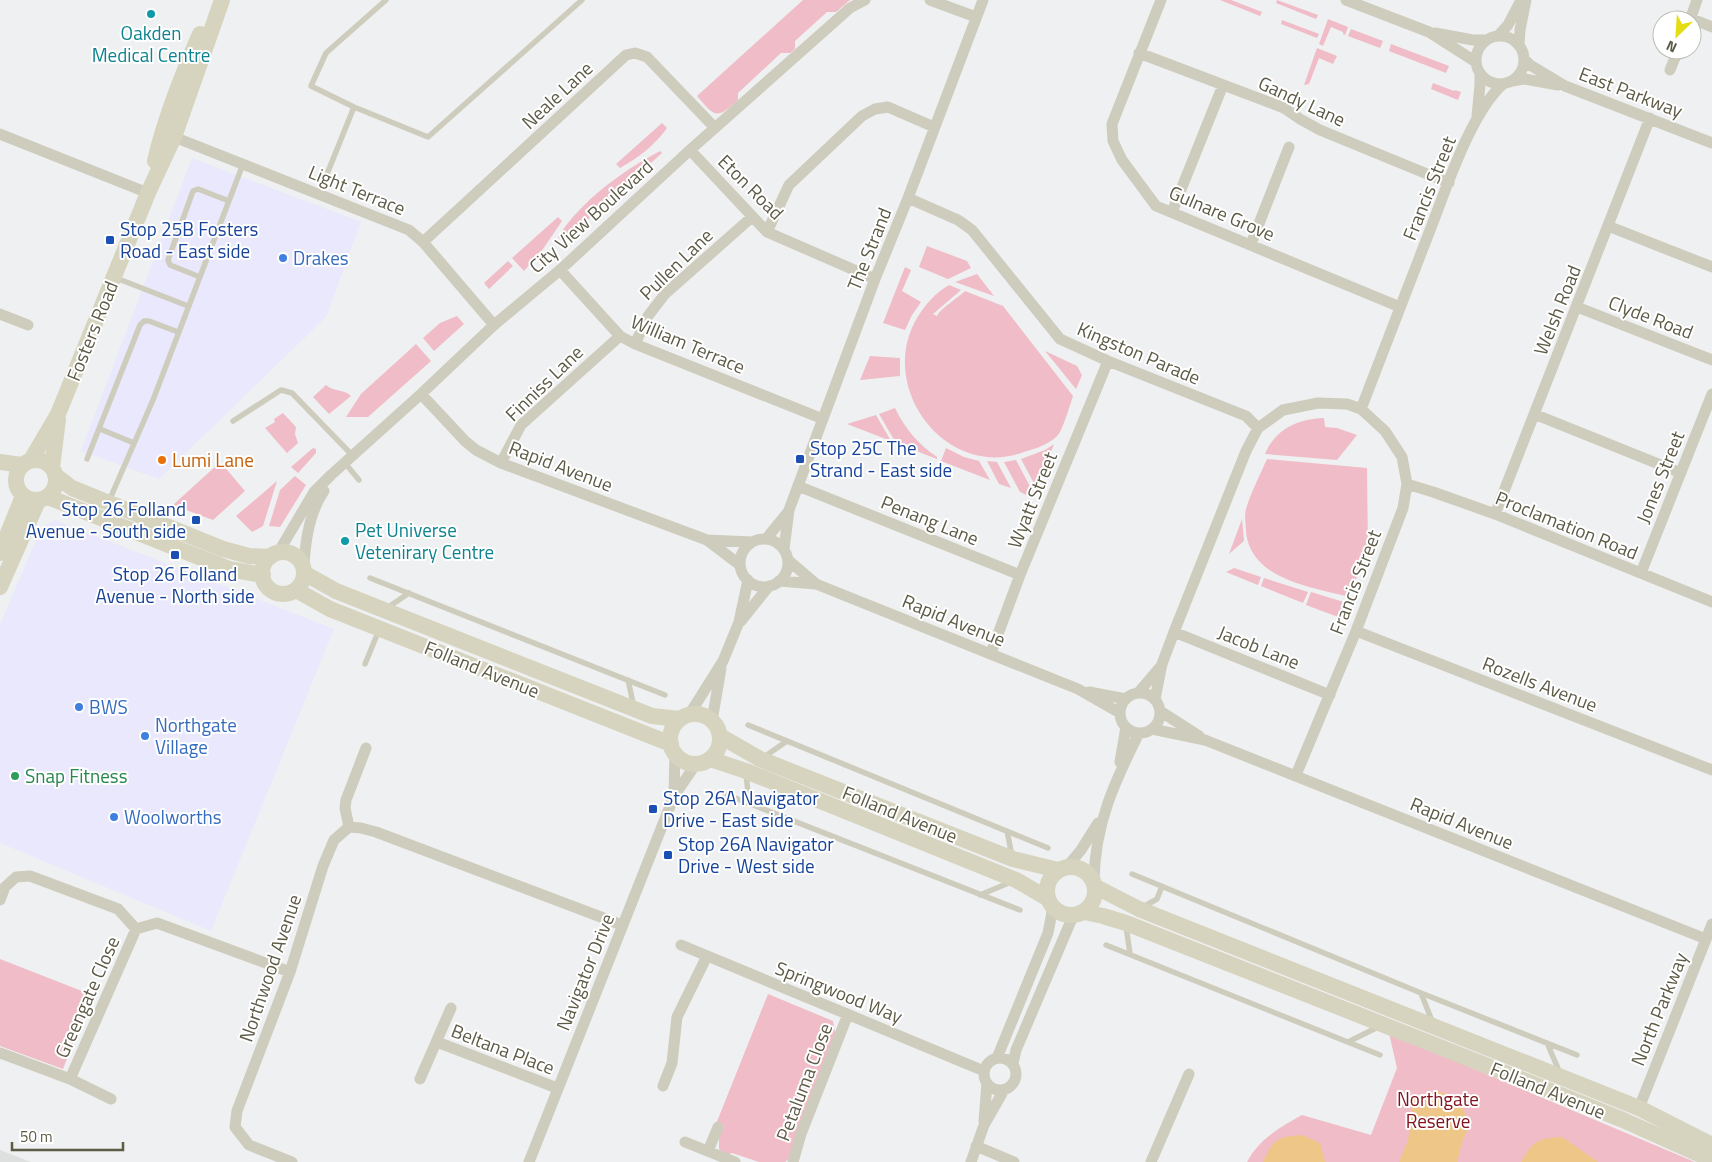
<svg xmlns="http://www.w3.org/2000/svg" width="1712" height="1162" font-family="'Titillium Web',sans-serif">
<rect width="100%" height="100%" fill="#eff0f1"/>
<path fill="#eae8fc" d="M192 158 361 222 326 317 159 479 81 451Z
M55 520 334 629 211 931 0 843V625L41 528Z"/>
<path fill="#dedfdf" d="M0 1150 31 1162H0Z"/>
<path fill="#f0bcc7" d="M803 0H850L836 12H827L795 41V49L790 53H781L738 93V100C716 120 715 117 697 96Z
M1220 0H1231L1262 12 1260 16Z
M1277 0 1318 15 1316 19 1276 3Z
M1328 19 1348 27 1345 35 1343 34V32L1331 27 1323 46 1319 44Z
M1282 20 1319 34 1317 38 1281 24Z
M1351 29 1383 41 1380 48 1348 36Z
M1391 44 1449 66 1446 73 1389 51Z
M1317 48 1337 56 1333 64 1319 58 1309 84 1304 85Z
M1433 83 1454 91 1455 90 1461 92 1458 100 1431 89Z
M662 123 667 128C655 145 638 158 620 168L616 164Z
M660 151 662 153 563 242 558 237C582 200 621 172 660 151Z
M558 217 562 221 543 249 524 271 512 258Z
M927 246 967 261 971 268 948 279 919 267Z
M508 261 513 266 489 289 484 283Z
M905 267 911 270 902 291 921 302 912 315 905 330 883 323Z
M977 274 994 296 955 282Z
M949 285 961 290 933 314 937 316C940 309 959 297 965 291L1003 306 1073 396C1070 405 1063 429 1058 435 1050 444 1035 449 1024 452 946 481 876 387 917 318 925 305 935 293 949 285Z
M457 316 464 324 434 351 423 338 440 323Z
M416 344 431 361 368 417H346L361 394Z
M1045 351 1077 366 1082 375 1076 389Z
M870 356 900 358V376L860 380Z
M326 385C334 392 344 389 351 396L329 414 313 397Z
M895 408C905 429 919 445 937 457V459L896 443 879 414Z
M283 413 296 427 295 434 298 443 287 453 265 428 275 422 274 419Z
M876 415 891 441 847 424Z
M1324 418 1325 427 1337 428 1357 435 1337 460 1265 454C1276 428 1299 419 1324 418Z
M1054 444 1037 489 1021 459 1045 450Z
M313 448 316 449V453L298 473 291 467Z
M946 448 964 457 979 461 990 480 941 461Z
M1267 459 1367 468 1368 549 1349 597C1312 587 1251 580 1246 532 1246 524 1244 516 1246 509 1251 492 1260 475 1267 459Z
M1016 460 1034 494 1033 498 1020 492 1004 462Z
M987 461 997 462 1011 488 999 484Z
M222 464 245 491 213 520 173 505 217 465 219 466Z
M295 476 306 485 280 527 269 526 280 490Z
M277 481 263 526 252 532 236 516Z
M1242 519 1244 541 1229 554Z
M1234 568 1261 577 1258 585 1226 572Z
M1264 578 1308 592 1303 603 1261 586Z
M1311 592 1347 603 1341 618 1306 605Z
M0 959 92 995 63 1069 0 1046Z
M768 994 833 1021 836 1037 789 1159 785 1162H759L732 1153 727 1155 719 1149V1136L724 1126 716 1124Z
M1389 1033 1695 1162H1247C1259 1139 1280 1127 1302 1115L1371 1135 1397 1068Z"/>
<path fill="#eec688" d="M1438 1091 1451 1096 1461 1103 1466 1116 1468 1129 1462 1142 1457 1162H1399L1408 1140 1413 1099Z
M1302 1135 1320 1143 1325 1162H1263C1273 1139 1277 1137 1302 1135Z
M1562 1137 1598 1162H1521C1533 1141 1538 1138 1562 1137Z"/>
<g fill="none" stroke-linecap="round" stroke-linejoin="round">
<path stroke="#ceccbc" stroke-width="5.5" d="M386 0 326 53 311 86 354 107 428 137 582 0
M319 194 354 107
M200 277 170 265 168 260 193 191 198 189 229 201
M116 278 188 306
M233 421 281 390 292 393 353 456
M100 429 134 443
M87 459 140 325 144 321H149L178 332
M345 463 359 480
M109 501 153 400 243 164
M370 578 665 695
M387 608 409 593
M365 664 379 630
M628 680 634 707
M748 725 1048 848
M764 757 787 741
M746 773 749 803
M725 794 1020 910
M1007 831 1012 856
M1132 874 1421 993 1577 1055
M980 895 1011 882
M1143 907 1157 899 1162 886
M1126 926 1130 954
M1106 945 1380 1055
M1421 993 1432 1021
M1348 1042 1380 1026
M1547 1043 1560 1073"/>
<path stroke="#ceccbc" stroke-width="11" d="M930 0 976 17
M1161 0 1112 124 1113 141 1122 160 1156 206 1400 307
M1346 0 1429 32 1476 62
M1690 18 1712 27
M1690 20 1697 0
M1435 33 1473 40H1486
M1498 36 1508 25 1521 0
M1476 60a24 24 0 1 1 48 0a24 24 0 1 1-48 0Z
M1519 45 1520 30 1526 0
M1139 53 1284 108 1300 119 1320 130 1449 183
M1524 59 1530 65 1565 86 1712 143
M1670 70 1678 50
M1512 81 1524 79 1558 85
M1477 116 1480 85V73
M0 134 148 193
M174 137 409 230 423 242 494 325
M690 150 767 232 875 279
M908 198 958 220 972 230 1060 339 1108 361 1246 416 1258 428
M1172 212 1223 85
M1608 226 1712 267
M767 232 789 185 862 116 875 109 888 107 934 127
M423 242 626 55 635 53 647 57 715 128
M1251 244 1289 147
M560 270 620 336 635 344 823 419
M1577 307 1712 360
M0 314 28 325
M635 344 648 316 665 294 752 217
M421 394 465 441 476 450 501 463 707 540 740 565
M1361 409C1385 348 1408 286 1432 225 1447 186 1472 111 1503 84
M1534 414 1681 473
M501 463 521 425 620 336
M1407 484 1433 492 1495 514 1712 602
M798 486 1020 575
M1495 514 1650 118
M766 539 788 512
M740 563a24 24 0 1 1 48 0a24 24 0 1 1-48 0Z
M707 540 752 542
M784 549 789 510 875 279 908 198 983 0
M278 553 314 492 331 475 421 394 494 325 560 270 690 150 850 8 865 0
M788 560 816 584
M304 567C305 540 309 513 324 491
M1641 573 1712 394
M779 581 816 584 1078 689 1120 713
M741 621 769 586
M1356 631 1712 770
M1174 632 1330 695
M991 653 1020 575 1108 361
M1089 692 1126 699
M1138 693 1161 666
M1120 713a20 20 0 1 1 40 0a20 20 0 1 1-40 0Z
M1155 699 1162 664 1174 632 1246 451 1258 428 1283 410 1318 403 1347 404 1361 409 1385 431 1402 457 1407 484 1403 508 1356 631 1296 775
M1160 711 1199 736
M689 715 723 661 739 622 748 580
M712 721 721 668
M1152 729 1205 740 1706 939
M1120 762 1126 727
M674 796 675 753
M349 827 345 808 346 800 366 748
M1067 867 1081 850 1098 823
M1094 880C1095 824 1114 783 1139 733
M0 900 5 887 16 877 30 876 118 909 136 929
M681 945 984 1071
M437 1042 557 1088
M0 1053 70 1079 111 1099
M984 1074a16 16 0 1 1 32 0a16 16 0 1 1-32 0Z
M997 1058 1048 933 1053 907
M1013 1063 1016 1050 1073 916
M70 1079 136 929 157 923 290 972
M420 1079 451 1008
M663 1086 672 1063 677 1017 707 956
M1639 1108 1712 924
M984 1121 987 1083
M685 1142 735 1162
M976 1146 1014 1162
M708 1151 718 1127
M292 1162 249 1145 235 1127 237 1111 290 972 323 866 334 840 349 827 361 828 376 832 622 925
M529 1162 674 796 696 764
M793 1162 801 1134 848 1014
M971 1162 984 1125 1004 1090
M1151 1162 1189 1074"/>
<path stroke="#d6d4bf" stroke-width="16" d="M155 161C165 117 182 75 200 34
M16 480a20 20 0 1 1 40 0a20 20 0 1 1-40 0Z
M31 460 58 414 148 193 174 137 222 0
M0 462 22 465
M52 468 58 419
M55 475 72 488 223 549 249 556 270 557
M48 497 229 569 263 575
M262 573a21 21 0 1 1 42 0a21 21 0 1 1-42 0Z
M0 553 23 496
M304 573 336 591 652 716 680 719
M0 587 38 501
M296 590 330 609 671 744
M670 739a25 25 0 1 1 50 0a25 25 0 1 1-50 0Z
M720 736 760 759 1013 859 1058 870
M710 759 746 771 1016 880 1047 898
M1047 891a24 24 0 1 1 48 0a24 24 0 1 1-48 0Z
M1096 887 1139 909 1639 1108 1712 1145
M1084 912 1103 916 1126 923 1531 1083 1623 1120 1712 1160"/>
</g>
<g fill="#0f9aa8" stroke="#fff" stroke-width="2">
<circle cx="151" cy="14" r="5"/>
<circle cx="345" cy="541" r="5"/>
</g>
<g fill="#1a4fb4" stroke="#fff" stroke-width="2">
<rect x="105" y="235" width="10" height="10" rx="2.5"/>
<rect x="795" y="454" width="10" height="10" rx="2.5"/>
<rect x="191" y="515" width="10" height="10" rx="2.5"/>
<rect x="170" y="550" width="10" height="10" rx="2.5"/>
<rect x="648" y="804" width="10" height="10" rx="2.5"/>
<rect x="663" y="850" width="10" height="10" rx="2.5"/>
</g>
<g fill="#3f7fe0" stroke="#fff" stroke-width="2">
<circle cx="283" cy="258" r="5"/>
<circle cx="79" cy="707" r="5"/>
<circle cx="145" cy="736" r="5"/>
<circle cx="114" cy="817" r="5"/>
</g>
<circle fill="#e8710a" stroke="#fff" stroke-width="2" cx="162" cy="460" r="5"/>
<circle fill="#2e9e5b" stroke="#fff" stroke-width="2" cx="15" cy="776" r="5"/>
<g text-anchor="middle" stroke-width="4" stroke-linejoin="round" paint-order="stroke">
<g font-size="19" fill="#0d838f" stroke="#fff">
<text x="151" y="40">Oakden<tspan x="151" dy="22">Medical Centre</tspan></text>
<text x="355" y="537" text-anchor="start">Pet Universe<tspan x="355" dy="22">Vetenirary Centre</tspan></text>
</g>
<g font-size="19" fill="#5d5a46" stroke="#fff">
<text transform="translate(1631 92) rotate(21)" y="7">East Parkway</text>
<text transform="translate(557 95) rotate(-43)" y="7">Neale Lane</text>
<text transform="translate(1302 101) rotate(25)" y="7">Gandy Lane</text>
<text transform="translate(751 187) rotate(45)" y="7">Eton Road</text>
<text transform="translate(1429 188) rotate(-68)" y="7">Francis Street</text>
<text transform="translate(357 190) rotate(22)" y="7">Light Terrace</text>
<text transform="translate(1222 213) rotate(23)" y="7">Gulnare Grove</text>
<text transform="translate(591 216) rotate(-42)" y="7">City View Boulevard</text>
<text transform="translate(869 249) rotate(-68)" y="7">The Strand</text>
<text transform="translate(676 264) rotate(-44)" y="7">Pullen Lane</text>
<text transform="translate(1557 310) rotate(-68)" y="7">Welsh Road</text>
<text transform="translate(1651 317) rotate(21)" y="7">Clyde Road</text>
<text transform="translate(92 331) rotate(-68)" y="7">Fosters Road</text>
<text transform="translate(688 344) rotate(23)" y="7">William Terrace</text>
<text transform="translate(1139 353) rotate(23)" y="7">Kingston Parade</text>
<text transform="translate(544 383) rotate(-44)" y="7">Finniss Lane</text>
<text transform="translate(561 466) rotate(21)" y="7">Rapid Avenue</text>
<text transform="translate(1660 477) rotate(-68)" y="7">Jones Street</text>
<text transform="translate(1032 500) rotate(-68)" y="7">Wyatt Street</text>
<text transform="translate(930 520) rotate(22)" y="7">Penang Lane</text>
<text transform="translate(1567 525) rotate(22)" y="7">Proclamation Road</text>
<text transform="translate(1355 582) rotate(-69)" y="7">Francis Street</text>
<text transform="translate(954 620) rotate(22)" y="7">Rapid Avenue</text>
<text transform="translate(1259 647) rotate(22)" y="7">Jacob Lane</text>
<text transform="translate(482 669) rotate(22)" y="7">Folland Avenue</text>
<text transform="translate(1540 684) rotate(21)" y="7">Rozells Avenue</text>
<text transform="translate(900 814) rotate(22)" y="7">Folland Avenue</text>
<text transform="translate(1462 823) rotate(22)" y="7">Rapid Avenue</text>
<text transform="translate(270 968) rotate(-71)" y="7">Northwood Avenue</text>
<text transform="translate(585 972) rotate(-68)" y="7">Navigator Drive</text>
<text transform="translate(839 992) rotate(22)" y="7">Springwood Way</text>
<text transform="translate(87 997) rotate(-66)" y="7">Greengate Close</text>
<text transform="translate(1659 1009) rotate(-68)" y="7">North Parkway</text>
<text transform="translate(503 1049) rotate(21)" y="7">Beltana Place</text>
<text transform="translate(804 1082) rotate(-69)" y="7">Petaluma Close</text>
<text transform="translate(1548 1090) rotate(22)" y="7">Folland Avenue</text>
</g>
<g font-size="19" fill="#164399" stroke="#fff" text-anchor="start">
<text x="120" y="236">Stop 25B Fosters<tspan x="120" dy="22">Road - East side</tspan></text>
<text x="810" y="455">Stop 25C The<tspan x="810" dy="22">Strand - East side</tspan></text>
<text x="186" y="516" text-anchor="end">Stop 26 Folland<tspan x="186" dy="22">Avenue - South side</tspan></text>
<text x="175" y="581" text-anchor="middle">Stop 26 Folland<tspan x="175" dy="22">Avenue - North side</tspan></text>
<text x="663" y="805">Stop 26A Navigator<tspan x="663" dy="22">Drive - East side</tspan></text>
<text x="678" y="851">Stop 26A Navigator<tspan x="678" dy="22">Drive - West side</tspan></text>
</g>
<g font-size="19" fill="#366cbe" stroke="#fff" text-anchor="start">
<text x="293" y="265">Drakes</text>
<text x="89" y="714">BWS</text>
<text x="155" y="732">Northgate<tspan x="155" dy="22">Village</tspan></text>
<text x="124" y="824">Woolworths</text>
</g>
<g font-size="19" fill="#c56008" stroke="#fff" text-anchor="start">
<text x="172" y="467">Lumi Lane</text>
</g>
<g font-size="19" fill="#27864d" stroke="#fff" text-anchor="start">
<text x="25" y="783">Snap Fitness</text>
</g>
<g font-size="19" fill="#801520" stroke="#fff">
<text x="1438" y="1106">Northgate<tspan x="1438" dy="22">Reserve</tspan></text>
</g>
</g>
<g transform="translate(1677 35) rotate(205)"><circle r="24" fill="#ffffff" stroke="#bebdb5"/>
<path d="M0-4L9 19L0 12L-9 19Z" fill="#e4dd16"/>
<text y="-8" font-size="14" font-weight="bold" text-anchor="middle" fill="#5d5a46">N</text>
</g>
<path d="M12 1142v8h111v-8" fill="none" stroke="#5d5a46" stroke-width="2.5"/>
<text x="20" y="1142" font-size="15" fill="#5d5a46" stroke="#ffffff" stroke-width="4" paint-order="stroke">50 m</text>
</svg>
